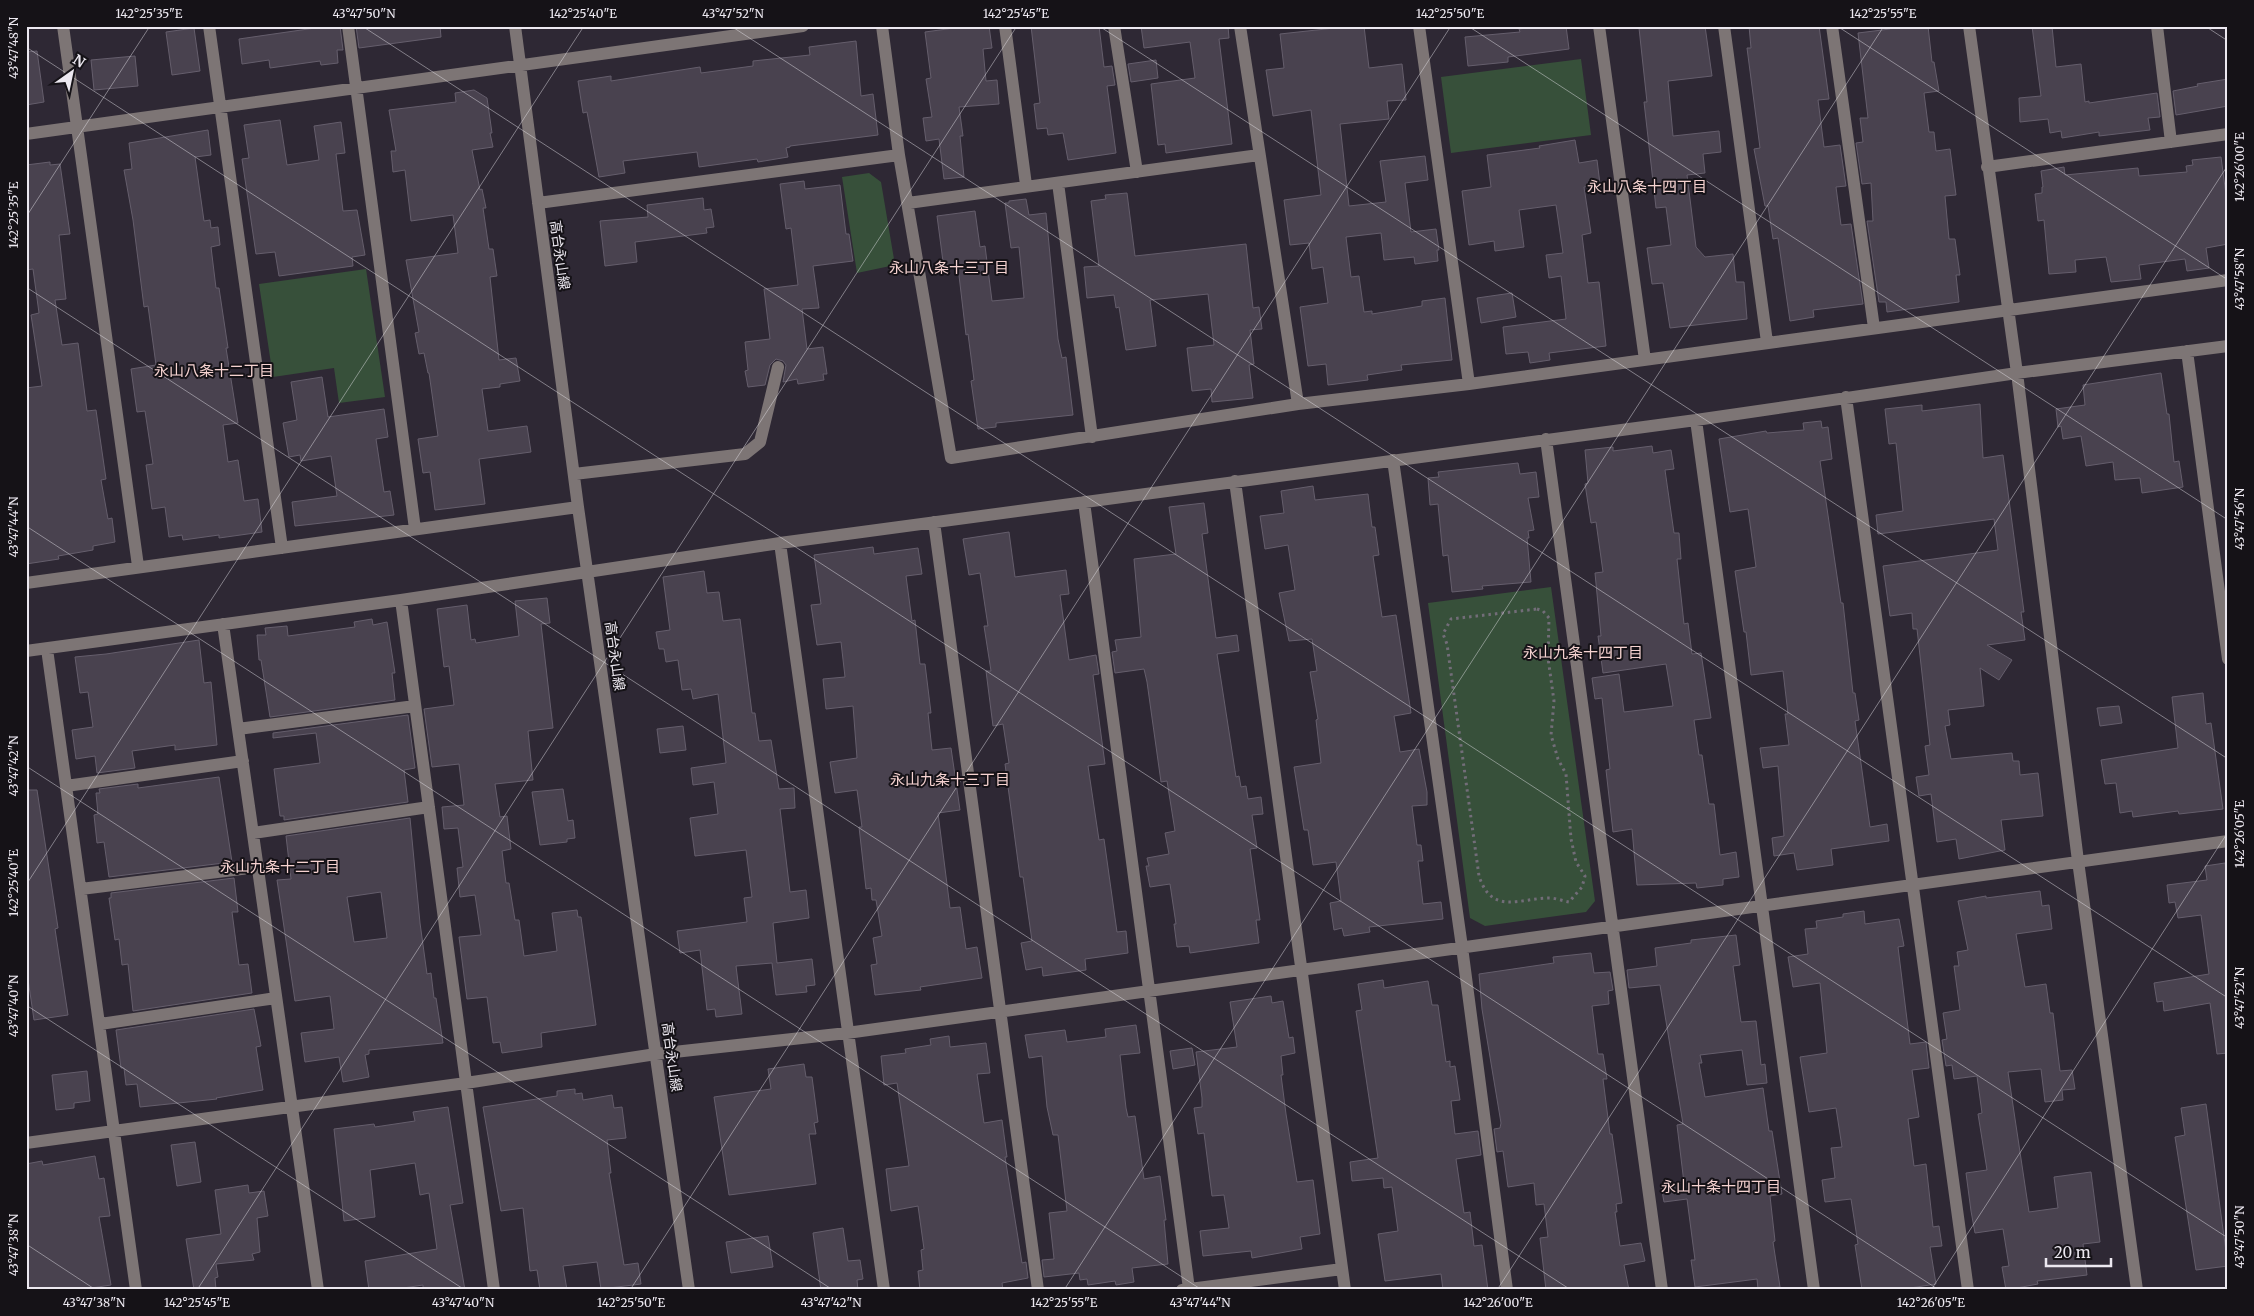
<svg xmlns="http://www.w3.org/2000/svg" width="2254" height="1316" font-family="Merriweather,'Noto Sans JP',serif">
<rect width="100%" height="100%" fill="#2e2834"/>
<path fill="#37503a" d="M1581 59 1591 135 1451 153 1441 77Z
M869 173 881 182 895 265 857 273 842 177Z
M366 269 385 397 339 403 334 368 273 377 259 284Z
M1551 587 1595 901 1586 912 1485 926 1470 918 1428 603Z"/>
<path fill="#49424f" stroke="#655e6c" fill-rule="evenodd" d="M329 26H340L343 50H337L338 63 321 65 320 61 270 68 269 60 242 64 239 39Z
M356 26H440L441 37 359 48Z
M969 26H989L992 48 983 49 986 81 997 80 999 104 959 107 963 136H960L964 177 944 179 939 139 926 141 923 118 932 117 926 79 931 78 925 32Z
M1031 26H1099L1104 67 1112 66 1115 85 1107 86 1116 153 1068 160 1063 133 1048 135 1047 128 1037 129 1034 104 1040 103Z
M1141 26H1228L1229 38 1219 39 1232 144 1166 153 1165 144 1158 145 1151 84 1195 78 1190 42 1144 48Z
M1335 26H1364L1369 68 1402 64 1406 100 1387 101 1389 119 1340 124 1349 206 1386 202 1380 161 1425 156 1428 180 1405 183 1411 232 1436 229 1439 250H1437L1438 261 1415 264 1414 257 1384 260 1381 233 1346 237 1351 277 1359 276 1364 312 1372 311V314L1422 306V301L1445 298 1452 360 1401 365 1402 370 1367 375 1368 380 1328 385 1326 364 1308 366 1300 307 1328 303 1323 267 1312 269 1309 243 1290 245 1284 200 1321 195 1311 110 1273 116 1266 70 1284 68 1280 34 1335 28Z
M1539 26H1566L1569 49 1508 57V62L1468 66 1465 37 1520 32 1519 29Z
M1653 26H1705L1712 76 1668 81 1673 136 1719 131 1721 152 1703 154 1705 173 1687 175 1696 247 1705 257 1733 254 1736 282H1744L1747 319 1670 328 1663 283 1652 284 1647 248 1671 245 1666 207 1656 208 1644 102H1647L1639 28Z
M1749 26H1819L1829 99 1818 100 1824 147 1840 145 1846 186 1836 187 1841 225 1851 224 1863 304 1813 310 1814 317 1790 321 1778 238 1773 239 1768 206H1765L1754 149 1760 148 1747 48H1751Z
M1890 26H1928L1932 62H1934L1939 91 1924 93 1929 132H1934L1936 151 1950 149 1956 195 1945 196 1949 239H1955L1960 275H1956L1959 302 1887 312 1886 302H1879L1867 221H1873L1871 183 1862 184 1856 143 1863 142 1860 118H1868L1858 33 1890 29Z
M2032 26H2052L2056 67 2081 64 2085 102 2089 101V103L2157 93 2160 117 2148 118 2150 130 2099 136V132L2062 138 2061 131 2050 133 2048 119 2020 122 2019 98 2041 96Z
M194 28 200 71 172 75 166 32Z
M856 41 861 96 873 94 878 135 790 146V147L786 148 788 157 758 162 757 159 699 167 697 152 623 161 625 173 599 177 587 112 583 113 578 81 611 76V81L700 67 701 73 753 66V61L810 55 809 47Z
M37 51 44 102 26 105V52Z
M135 56 138 86 94 90 91 60Z
M1156 60 1158 78 1131 82 1128 64Z
M2228 79V106L2176 115 2173 91 2198 86 2197 84Z
M474 90 487 98 492 133H490L493 147 472 150 480 190 482 189 486 208H483L489 249H493L497 276 490 277 499 360 516 358 520 381 500 384V387L482 389 488 431 527 426 531 452 479 459 485 504 435 510 430 472 423 473 418 439 438 436 429 373H428L424 353 419 354 415 333 419 332 406 260 458 253 453 215 411 221 405 170 393 172 391 151H396L389 110 456 102 455 93Z
M280 120 287 165 319 160 314 126 341 122 345 153 336 154 343 211 357 210 365 255 352 257 353 266 279 276 275 252 256 254 242 159 249 158 244 125Z
M208 130 211 155 195 157 204 221 210 220 211 228 218 227 220 245 211 247 216 288H219L228 348H226L238 423 223 425 228 462 238 460 244 501 258 499 262 532 219 538V535L183 540 182 535 169 537 165 507 152 509 146 465 153 464 145 411 137 412 131 369 156 365 148 306 144 307 133 220 124 170 132 169 129 143Z
M1575 140 1579 163 1597 160 1600 184 1584 187 1591 233 1582 235 1588 283 1599 282 1606 346 1549 353 1550 360 1530 363 1528 352 1506 354 1503 327 1566 319 1561 276 1549 278 1546 255 1563 253 1556 205 1519 210 1524 247 1495 251 1494 241 1469 245 1462 191 1491 187 1487 155 1540 148 1539 146Z
M2221 157 2228 210V244L2206 248 2209 268 2187 271 2185 259 2139 265 2141 279 2111 282 2106 257 2075 260 2076 272 2049 274 2044 220 2038 221 2035 194 2042 193V187H2043L2041 171 2064 167 2065 175 2138 168 2139 176 2187 172 2186 166 2193 165 2192 160Z
M50 162V165L60 164 70 234 59 235 66 299 55 300 62 345 78 343 87 411 96 410 106 479 101 480 108 519 112 518 115 542 93 546V550L58 556 59 559 26 564V388L42 386 31 315 39 313 33 269 26 270V165Z
M804 181 805 189 840 185 846 234H849L853 261 813 266 819 308 802 309 807 349 823 347 827 374H823L824 380 798 384 797 379 783 382 786 365 783 361 776 359 770 365 765 385 748 387 745 371 748 370 745 342 770 339 764 289 798 285 791 228 786 229 780 184Z
M1127 193 1135 256 1246 244 1253 308 1259 307 1262 329 1250 330 1254 364 1249 365 1253 398 1212 402 1211 389 1192 391 1187 348 1214 345 1208 294 1150 300 1156 346 1126 350 1119 307 1116 308 1114 295 1087 298 1084 267 1099 266 1091 201 1106 199 1105 195Z
M703 198 704 210 711 209 714 227 706 228 707 233 635 242 637 262 605 266 600 221 648 217 647 205Z
M1026 199 1029 215 1046 213 1058 339 1062 358 1066 357 1073 415 996 423V427L978 429 971 381 974 380 968 334 966 335 958 267 944 269 937 216 975 211 980 247 985 246 992 301 1024 298 1019 247 1011 248 1005 203H1009V201Z
M1512 293 1516 317 1481 323 1477 298Z
M2161 373 2167 414H2169L2174 462 2179 461 2183 487 2142 493 2140 478 2115 480 2113 462 2086 466 2081 436 2063 439 2061 426 2058 427 2056 409 2085 405 2083 385Z
M322 377 328 417 384 409 388 437 376 439 384 492 390 491 394 515 295 526 292 502 337 496 331 456 301 461 300 455 289 457 283 423 297 420 291 382Z
M1980 404 1983 458 2003 455 2024 612H2021L2025 640 1987 645 2012 660 1999 680 1980 668 1984 706 1948 710 1950 725 1945 726 1951 759 2012 753 2013 761H2019L2020 775 2038 773 2043 816 2001 820 2005 850 1959 859 1956 839 1937 842 1931 794 1919 796 1916 777 1929 775 1925 746 1930 745 1917 629H1913L1912 613 1890 616 1883 566 1998 550 1994 519 1878 534 1876 515 1903 511 1896 443 1889 444 1885 409 1922 405V411Z
M1821 421 1822 428 1828 427 1832 459 1820 461 1841 603H1843L1853 693H1855L1859 720 1855 721 1870 827 1887 824 1889 841 1831 849 1833 865 1797 870 1794 853 1774 856 1772 838 1784 836 1778 766 1763 768 1760 748 1789 745 1785 714H1788L1783 671 1751 675 1746 632H1744L1735 571 1756 567 1748 509 1730 512 1719 439 1766 431 1767 433 1804 430 1803 423Z
M1652 446 1653 453 1671 450 1674 469 1665 470 1674 533H1679L1681 559H1677L1684 624 1688 623 1692 654 1701 653 1711 718 1694 720 1699 755H1702L1709 804H1714L1720 855 1736 852 1739 877 1723 879V885L1697 888 1696 883 1637 885 1632 829 1613 832 1606 770 1610 769 1602 698 1595 699 1592 678 1619 674 1624 712 1673 706 1666 664 1603 673 1598 636H1601L1595 573 1603 572 1596 522 1591 523 1585 484 1588 483 1585 450 1613 447V451Z
M1518 463 1520 474 1536 472 1539 497 1528 498 1534 530 1528 531 1529 538H1527L1531 582 1482 586 1483 589 1452 592 1448 555 1443 556 1438 504 1430 505 1428 478 1439 477 1438 472Z
M1313 486 1315 500 1368 494 1372 527H1375L1379 555 1373 556 1382 617 1396 615 1411 713 1394 716 1400 752 1419 749 1427 792V805L1412 806 1417 845H1421L1423 861H1418L1423 904 1441 902 1443 919 1369 927 1370 932 1344 936 1342 928 1334 930 1330 903 1341 901 1336 862 1313 865 1308 830H1304L1294 767 1321 763 1316 720 1318 719 1310 672 1317 671 1312 639 1289 641 1279 593 1295 590 1288 545 1265 549 1260 516 1284 513 1281 491Z
M1204 503 1208 533 1202 534 1216 638 1237 635 1239 651 1217 654 1236 777 1239 776 1241 787 1246 786 1248 799 1261 797 1263 814 1252 815 1257 848 1250 849 1260 920H1256L1259 943 1190 953 1189 946 1177 947 1174 924H1176L1170 884 1150 887 1146 866H1149L1147 858 1169 854 1165 833 1175 831 1167 781 1161 782 1147 682 1144 669 1115 673 1112 652 1117 651 1115 640 1141 637 1134 559 1176 554 1169 507Z
M1009 532 1015 577 1066 570 1069 594 1060 595 1069 660 1096 655 1099 674 1093 675 1105 764 1088 766 1099 840 1104 839 1117 932 1126 931 1128 953 1085 959 1086 970 1043 976 1042 967 1026 970 1021 943 1032 941 1023 877H1020L1005 764 1009 763 1003 724 993 726 986 671H991L984 626H988L980 573 969 575 963 539Z
M873 547 874 554 918 548 922 574 906 576 912 621 915 620 920 664H925L931 713H928L932 750 951 748 960 810 938 813 950 908 960 907 966 949 977 947 982 978 920 987 921 990 875 995 871 965 877 964 873 938 882 936 876 900H872L871 888 866 889 859 827H862L857 790 835 793 830 762 857 758 853 706 826 709 823 679 845 677 841 642 817 645 811 605 821 604 814 555Z
M704 571 707 593 719 592 723 621 740 619 752 713H755L759 741 771 740 779 789 794 788 795 808 780 809 790 892 806 890 809 918 773 923 777 963 812 959 815 985 806 986 807 992 776 995 772 963 736 966 742 1014 716 1017 715 1009 707 1010 700 950 680 953 677 931 747 922 744 898 752 897 746 850 695 856 690 818 718 814 714 782 693 785 691 768 726 763 718 694 693 699 691 689 682 690 678 660 666 662 664 649H659L656 632 670 630 663 577Z
M547 598 550 623 541 624 553 728 528 731 533 780 495 784 500 817 507 816 511 849 502 851 506 883H509L515 920H519L524 956 557 951 552 913 577 910 578 917H581L596 1025 541 1033 542 1047 502 1053 500 1042 493 1043 487 997 467 999 459 937 481 935 475 895 460 897 457 868 463 867 458 828 444 829 442 807 464 805 459 764 432 767 424 709 454 705 449 666 444 667 437 609 467 605 471 640 475 639 476 643 519 636 515 601Z
M372 619 373 625 387 622 395 673H392L395 700 270 717 261 660H259L257 635H266L265 628 287 626 288 636 355 627 354 622Z
M199 640 204 683 211 682 217 745 175 750V745L132 751 135 768 97 773 95 756 76 759 72 730 93 727 88 692 80 693 75 657 106 654Z
M2203 693 2206 724 2211 723 2223 809 2179 814 2178 811 2133 817 2132 811 2120 813 2116 783 2105 784 2101 760 2178 748 2172 697Z
M2119 706 2122 723 2100 726 2097 708Z
M408 715 415 768 404 770 408 802 284 820V816H280L274 769 320 763 316 733 273 738V733Z
M683 726 686 750 660 753 657 729Z
M219 777 232 862 109 877 104 842 97 843 94 815 98 814 96 793H100L99 789 138 784V788Z
M563 789 568 821 573 820 575 838 567 839V842L540 845 532 792Z
M26 790H37L58 928 55 929 68 1015 34 1020 28 979H26Z
M410 818 420 923 427 974 431 973 434 998H436L443 1043 369 1050V1054L365 1055 369 1077 343 1082 339 1057 305 1062 301 1033 334 1029 330 996 295 1001 277 880 291 879 286 836ZM381 892 387 938 354 942 347 897Z
M2225 863 2228 881V1053L2217 1054 2210 1003 2164 1011 2163 1001 2157 1002 2154 983 2209 974 2201 915 2178 918 2175 902 2169 903 2167 885 2207 880 2205 866Z
M234 878 238 912H232L239 965 248 964 252 993 133 1011 128 964 122 965 119 939 115 940 109 898H111V893Z
M2040 891 2042 906 2049 905 2052 929 2016 934 2025 987 2046 984 2050 1013H2053L2060 1071 2072 1070 2075 1089 2062 1090 2063 1100 2045 1102 2041 1069 2008 1072 2029 1212 2058 1208 2054 1177 2091 1172 2100 1242 2083 1244 2087 1275 2037 1281 2038 1284 2006 1290 2002 1267 2009 1266 2003 1229 1975 1233 1971 1211 1966 1173 1987 1170 1978 1114 1982 1113 1977 1076 1954 1079 1952 1065 1946 1066 1942 1040 1947 1039 1943 1013 1960 1010 1954 966H1959L1957 952 1968 950 1958 901 1986 896V898Z
M1864 911 1865 924 1899 919 1904 946 1898 947 1910 1044 1926 1042 1929 1068 1912 1070 1919 1117 1908 1119 1914 1166 1926 1164 1933 1227 1939 1226 1942 1246 1930 1247 1936 1284 1897 1290H1862L1855 1245 1858 1244 1851 1199 1825 1202 1822 1180 1835 1178 1831 1148 1842 1147 1836 1108 1809 1112 1800 1057 1827 1053 1820 983 1793 987 1788 957 1808 954 1805 929 1817 928 1816 921 1843 917V914Z
M1736 935 1740 965 1733 966 1741 1022 1756 1021 1761 1065 1765 1064 1767 1083 1747 1085 1742 1050 1700 1055 1702 1063H1699L1705 1097 1763 1088 1769 1131H1772L1782 1194 1770 1196 1775 1241 1773 1242 1780 1287 1758 1289 1757 1279 1695 1287 1691 1260H1695L1687 1199 1664 1202 1661 1186 1684 1183 1677 1125 1683 1124 1660 985 1629 988 1627 970 1657 966 1655 948 1691 943V940Z
M1591 953 1594 973 1610 972 1613 990 1608 991 1609 1004 1592 1006 1598 1054H1603L1607 1079H1603L1610 1134H1612L1622 1203 1616 1204 1617 1212H1615L1620 1246 1641 1243 1645 1261 1624 1265 1629 1290H1546L1540 1238 1548 1237 1544 1204 1536 1205 1534 1183 1508 1187 1503 1151 1497 1152 1494 1129 1500 1128 1501 1123 1482 1009 1479 974 1554 963 1553 957Z
M1383 980 1384 988 1428 981 1432 1005H1438L1446 1062 1450 1061V1067L1455 1066 1460 1100 1451 1101 1455 1134 1478 1131 1481 1155 1456 1159 1464 1213 1470 1212 1474 1246 1482 1245 1488 1290H1443L1441 1274 1385 1281 1378 1234 1398 1231 1392 1187 1384 1188 1383 1178 1352 1181 1350 1162 1378 1158 1356 1011 1362 1010 1358 984Z
M1271 996 1272 1003 1283 1001 1289 1038 1293 1037 1295 1053 1281 1056 1283 1075H1281L1286 1114 1297 1182 1313 1180 1320 1234 1300 1237 1302 1249 1252 1258 1251 1251 1203 1256 1200 1231 1229 1228 1224 1195 1212 1196 1204 1133 1198 1134 1194 1108 1202 1107V1098L1196 1052 1237 1047 1230 1002Z
M254 1009 261 1046 256 1047 263 1090 216 1098 217 1099 140 1107 137 1084 126 1085 124 1068H121L116 1030Z
M1136 1025 1140 1053 1120 1055 1126 1108 1128 1117 1135 1116 1144 1179 1160 1176 1166 1220H1164L1168 1264 1132 1268 1134 1282 1116 1285 1115 1281 1088 1285 1087 1279 1080 1280 1079 1273 1044 1277 1042 1260 1054 1259 1049 1213 1067 1211 1058 1135H1053L1047 1107 1042 1056 1029 1058 1025 1035 1065 1030 1067 1042 1106 1037 1105 1029Z
M949 1036 950 1047 986 1043 990 1073 977 1074 984 1123 1002 1120 1007 1157H1005L1022 1263 1026 1262 1028 1278 1002 1283 1003 1290H920L918 1271 923 1270 921 1250 924 1249 918 1206 891 1211 886 1169 909 1166 897 1083 884 1085 881 1056 906 1053 905 1049 931 1045 930 1039Z
M1192 1048 1195 1065 1173 1069 1170 1051Z
M804 1064 806 1077H812L818 1122 814 1123 816 1134H809L816 1184 729 1195 714 1097 771 1089 768 1069Z
M87 1071 90 1101 74 1103V1108L56 1110 52 1075Z
M575 1089V1094L582 1093 583 1100 612 1095 614 1108 622 1107 626 1138 607 1140 611 1173H609L624 1265 638 1263 641 1284 601 1289 597 1262 563 1266 567 1290H540L537 1270 530 1271 523 1208 501 1211 483 1107 557 1096V1091Z
M2206 1104 2228 1266 2196 1270 2175 1137 2185 1135 2181 1108Z
M448 1107 463 1203 450 1205 465 1290H423V1285L390 1290H369L365 1261 437 1249 429 1193 420 1195 415 1163 370 1170 375 1217 344 1221 334 1129 374 1124 375 1127 415 1121 413 1112Z
M195 1142 201 1182 177 1186 171 1145Z
M95 1156 99 1179 104 1178 110 1216 99 1217 111 1285 78 1290H26V1164L42 1161 43 1165Z
M248 1185 249 1193 264 1191 268 1216 257 1218 260 1252 252 1254 254 1260 216 1264 218 1277 215 1278 216 1290H194L186 1239 221 1234 215 1190Z
M843 1228 848 1261 860 1260 863 1279 857 1280 858 1290H821L813 1233Z
M768 1236 773 1267 731 1273 726 1242Z"/>
<g fill="none" stroke-linecap="round" stroke-linejoin="round">
<path stroke="#726d78" stroke-width="3" stroke-dasharray="2.5 4" stroke-linecap="butt" d="M1537 609 1543 611 1549 618 1548 658 1554 701 1551 735 1558 759 1566 774 1571 839 1576 862 1585 876 1582 887 1569 902C1563 901 1556 898 1549 898 1520 898 1492 916 1479 876L1447 644 1443 634 1451 619Z"/>
<path stroke="#7d7575" stroke-width="12" d="M63 26 138 566
M209 26 282 548
M348 26 415 529
M515 26 578 507 689 1290
M882 26 899 155 951 458 1298 404 1469 384 2228 280
M1005 26 1026 185
M1114 26 1137 172
M1240 26 1298 404
M1419 26 1469 384
M1599 26 1645 360
M1724 26 1767 342
M1832 26 1874 328
M1969 26 2017 373 2078 861 2137 1290
M2157 26 2171 142
M26 134 803 26
M1987 167 2228 134
M1058 183 1092 437
M538 203 899 155
M908 203 1259 155
M2187 351 2228 659
M1846 397 1968 1290
M1696 420 1814 1290
M1546 439 1662 1290
M1393 460 1462 947 1507 1290
M574 474 745 454 760 442 778 367
M1235 481 1345 1290
M1084 502 1189 1289
M934 522 1038 1290
M780 543 884 1290
M26 583 578 507
M401 600 494 1290
M223 624 318 1290
M47 649 136 1290
M26 651 401 600 780 543 1696 420 2017 373 2228 346
M238 729 415 706
M66 786 243 761
M253 833 429 807
M81 889 258 867
M100 1024 276 998
M26 1143 466 1083 656 1054 847 1033 2228 841
M1182 1290 1342 1269"/>
</g>
<path fill="none" stroke="#ece8f0" stroke-width="1" stroke-opacity="0.45" d="M362 26 2228 1238M731 26 2228 998M1099 26 2228 759M1468 26 2228 520M1837 26 2228 280M2205 26 2228 41M26 47 1939 1290M26 217 150 26M26 287 1571 1290M26 526 1202 1290M26 766 833 1290M26 885 584 26M26 1005 465 1290M26 1244 96 1290M197 1290 1017 26M630 1290 1451 26M1064 1290 1884 26M1497 1290 2228 165M1931 1290 2228 832"/>
<g text-anchor="middle" stroke-width="4" stroke-linejoin="round" paint-order="stroke">
<g font-size="14" fill="#ece8f0" stroke="#151217">
<text transform="translate(560 255) rotate(82)" y="5">高台永山線</text>
<text transform="translate(615 656) rotate(82)" y="5">高台永山線</text>
<text transform="translate(672 1057) rotate(82)" y="5">高台永山線</text>
</g>
<g font-size="15" fill="#f5d2d0" stroke="#151217">
<text x="1647" y="192">永山八条十四丁目</text>
<text x="949" y="273">永山八条十三丁目</text>
<text x="214" y="376">永山八条十二丁目</text>
<text x="1583" y="658">永山九条十四丁目</text>
<text x="950" y="785">永山九条十三丁目</text>
<text x="280" y="872">永山九条十二丁目</text>
<text x="1721" y="1192">永山十条十四丁目</text>
</g>
</g>
<rect width="2254" height="1316" fill="none" stroke="#151217" stroke-width="55"/>
<g transform="translate(72 72) rotate(33)" stroke="#151217" stroke-width="4" paint-order="stroke">
<path d="M0-4L9 19L0 12L-9 19Z" fill="#ece8f0"/>
<text y="-8" font-size="14" font-weight="bold" text-anchor="middle" fill="#ece8f0">N</text>
</g>
<path d="M2046 1258v8h65v-8" fill="none" stroke="#ece8f0" stroke-width="2.5"/>
<text x="2054" y="1258" font-size="15" fill="#ece8f0" stroke="#151217" stroke-width="4" paint-order="stroke">20 m</text>
<rect x="28" y="28" width="2198" height="1260" fill="none" stroke="#ece8f0" stroke-width="2"/>
<g font-size="12" text-anchor="middle" fill="#ece8f0">
<text x="149" y="18">142°25'35"E</text>
<text x="364" y="18">43°47'50"N</text>
<text x="583" y="18">142°25'40"E</text>
<text x="733" y="18">43°47'52"N</text>
<text x="1016" y="18">142°25'45"E</text>
<text x="1450" y="18">142°25'50"E</text>
<text x="1883" y="18">142°25'55"E</text>
<text transform="translate(14 48) rotate(-90)" y="4">43°47'48"N</text>
<text transform="translate(2240 167) rotate(-90)" y="4">142°26'00"E</text>
<text transform="translate(14 215) rotate(-90)" y="4">142°25'35"E</text>
<text transform="translate(2240 279) rotate(-90)" y="4">43°47'58"N</text>
<text transform="translate(2240 519) rotate(-90)" y="4">43°47'56"N</text>
<text transform="translate(14 527) rotate(-90)" y="4">43°47'44"N</text>
<text transform="translate(14 766) rotate(-90)" y="4">43°47'42"N</text>
<text transform="translate(2240 834) rotate(-90)" y="4">142°26'05"E</text>
<text transform="translate(14 883) rotate(-90)" y="4">142°25'40"E</text>
<text transform="translate(2240 998) rotate(-90)" y="4">43°47'52"N</text>
<text transform="translate(14 1006) rotate(-90)" y="4">43°47'40"N</text>
<text transform="translate(2240 1237) rotate(-90)" y="4">43°47'50"N</text>
<text transform="translate(14 1245) rotate(-90)" y="4">43°47'38"N</text>
<text x="94" y="1307">43°47'38"N</text>
<text x="197" y="1307">142°25'45"E</text>
<text x="463" y="1307">43°47'40"N</text>
<text x="631" y="1307">142°25'50"E</text>
<text x="831" y="1307">43°47'42"N</text>
<text x="1064" y="1307">142°25'55"E</text>
<text x="1200" y="1307">43°47'44"N</text>
<text x="1498" y="1307">142°26'00"E</text>
<text x="1931" y="1307">142°26'05"E</text>
</g>
</svg>
